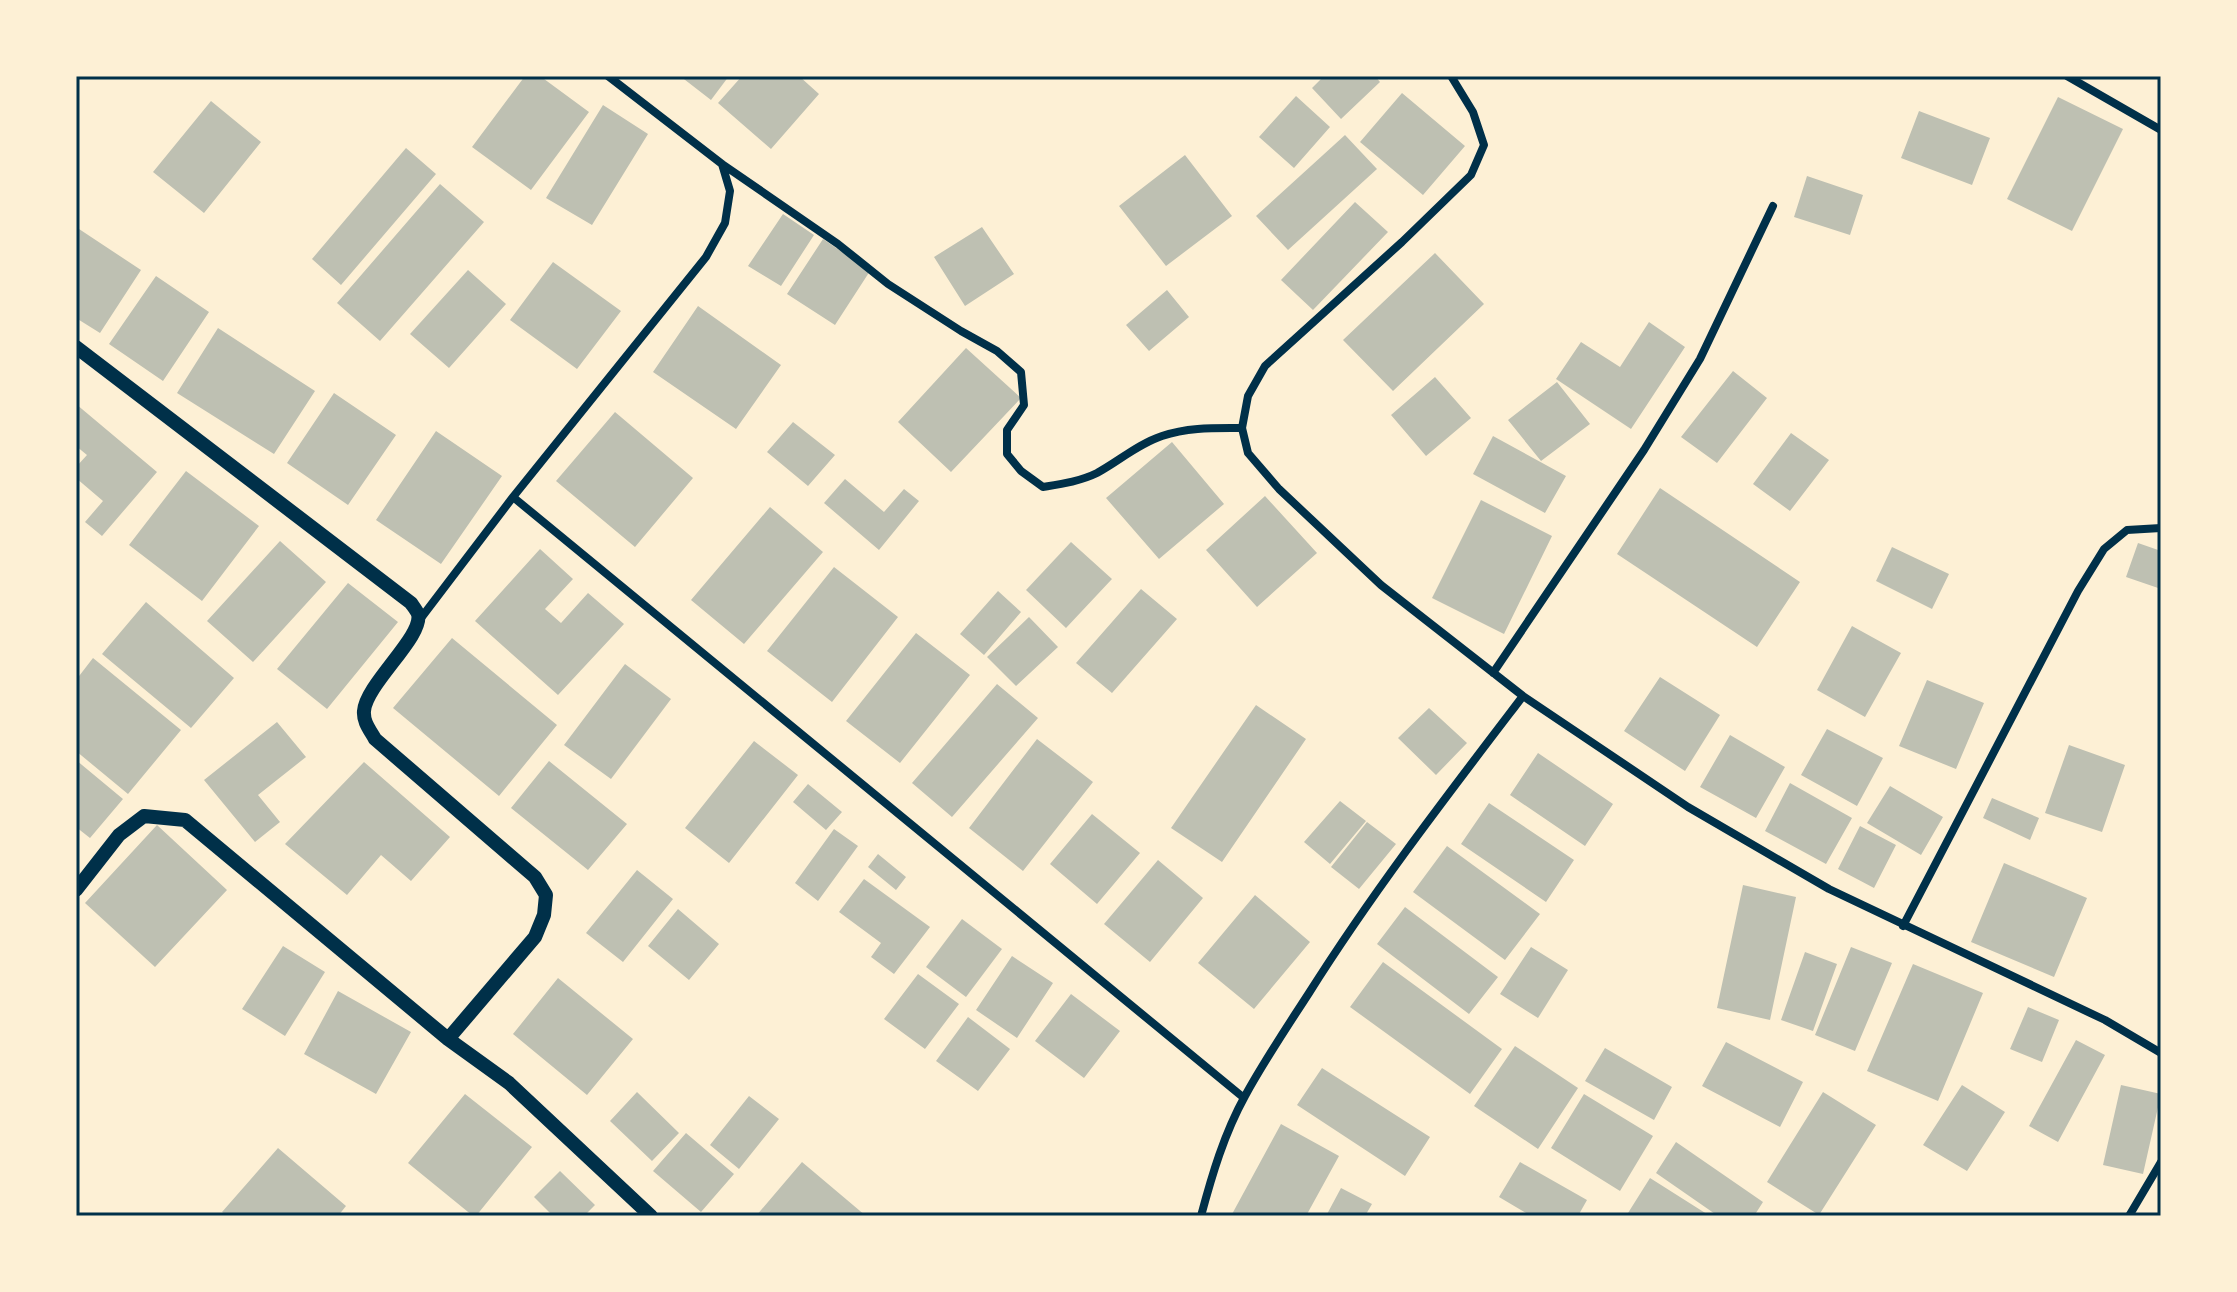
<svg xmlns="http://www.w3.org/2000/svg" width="2237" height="1292" font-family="Georgia,serif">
<rect width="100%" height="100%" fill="#fdf0d5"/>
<path fill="#bec0b2" d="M525 76H540L589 112 531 190 472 147Z
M680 76H729L711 100Z
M742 76H799L819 94 771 149 718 103Z
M1324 76H1375L1380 82 1341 119 1312 88Z
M1402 93 1465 146 1423 195 1360 142Z
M1296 96 1330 127 1294 168 1259 137Z
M2058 97 2123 129 2072 231 2007 199Z
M211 101 261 142 204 213 153 172Z
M603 105 648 134 592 225 546 198Z
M1919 111 1990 138 1972 185 1901 158Z
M1345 135 1377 169 1288 250 1256 216Z
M406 148 436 174 341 285 312 259Z
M1185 155 1232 216 1166 266 1119 206Z
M1807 176 1863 195 1850 235 1794 217Z
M440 184 484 222 380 341 337 303Z
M1355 202 1388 232 1313 310 1281 280Z
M783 214 814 235 781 286 748 266Z
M76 227 141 270 100 333 76 318Z
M982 227 1014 274 965 306 934 257Z
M823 239 870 271 835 325 787 294Z
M1435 253 1484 304 1393 391 1343 340Z
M553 262 621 311 577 369 510 320Z
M468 270 506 304 449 368 410 334Z
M156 276 209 312 163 381 109 344Z
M1167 290 1189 317 1149 351 1126 325Z
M698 306 781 365 736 429 653 372Z
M1649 322 1685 347 1631 429 1556 379 1581 342 1620 367Z
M218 328 315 391 274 454 177 393Z
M966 348 1021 398 951 472 898 422Z
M1733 371 1767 398 1717 463 1681 437Z
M1435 377 1471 418 1426 456 1391 415Z
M1557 382 1590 424 1541 461 1508 420Z
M334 393 396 435 348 505 287 463Z
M76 404 157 472 102 536 85 522 103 501 76 478V467L87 455 76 446Z
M615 412 693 478 635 547 556 481Z
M793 422 835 455 808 486 767 452Z
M436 431 502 476 441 564 376 520Z
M1791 433 1829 460 1790 511 1753 484Z
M1493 436 1566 476 1545 513 1473 474Z
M1172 442 1224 504 1159 559 1106 498Z
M186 471 259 526 202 601 129 545Z
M845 479 884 512 904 489 919 501 879 550 824 503Z
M1660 488 1800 582 1757 647 1617 554Z
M1265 496 1317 553 1257 607 1206 550Z
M1481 500 1552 536 1504 634 1432 598Z
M770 507 823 552 744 644 691 600Z
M280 541 326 582 253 662 207 621Z
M1071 542 1112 579 1066 628 1026 590Z
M2138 543 2161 551V589L2126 577Z
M1892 547 1949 574 1932 609 1876 581Z
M540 549 573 579 545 609 561 623 588 593 624 624 558 695 475 621Z
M834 567 898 617 832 702 767 651Z
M348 583 398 622 327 709 277 669Z
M1141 589 1177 619 1112 693 1076 663Z
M998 591 1021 612 984 655 960 634Z
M146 602 234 678 191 728 102 654Z
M1029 617 1058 647 1016 686 987 657Z
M1852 626 1901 653 1865 717 1817 690Z
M916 633 970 675 900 763 846 721Z
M452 638 557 725 499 796 393 708Z
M93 658 181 730 128 794 76 751V680Z
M625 664 671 699 611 779 564 745Z
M1660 677 1720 715 1685 771 1624 731Z
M1927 680 1984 703 1956 769 1899 746Z
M997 684 1038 718 952 817 912 783Z
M1256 705 1306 739 1222 862 1171 828Z
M1429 708 1467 743 1436 775 1398 738Z
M277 722 306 757 258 795 280 822 255 842 204 780Z
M1827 729 1883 758 1857 806 1801 775Z
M1730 735 1785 767 1756 818 1700 787Z
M1037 739 1093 782 1023 871 969 828Z
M754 741 798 775 729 863 685 828Z
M2069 745 2125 765 2102 832 2045 813Z
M1538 753 1613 804 1585 846 1510 795Z
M76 760 123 799 90 838 76 827Z
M549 761 627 824 588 870 511 808Z
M364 762 450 837 411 881 381 855 347 895 285 844Z
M1790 783 1852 818 1826 864 1765 831Z
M808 784 842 812 826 830 793 802Z
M1890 786 1943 817 1921 855 1867 823Z
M1992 798 2039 818 2030 840 1983 818Z
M1340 801 1366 821 1330 864 1304 842Z
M1489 803 1574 860 1546 902 1461 844Z
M1092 814 1140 853 1097 904 1050 864Z
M1367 822 1396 844 1359 889 1331 867Z
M157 825 227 890 155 967 85 903Z
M1860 826 1896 845 1874 888 1838 869Z
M834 829 858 846 818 901 795 883Z
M1447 846 1540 914 1505 960 1413 892Z
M878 854 906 877 896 890 868 867Z
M1158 860 1203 898 1150 962 1104 924Z
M2004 863 2087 898 2054 977 1971 942Z
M637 870 673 899 623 962 586 933Z
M864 879 930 927 894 974 871 957 881 943 839 912Z
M1743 885 1796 897 1770 1020 1717 1008Z
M1255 895 1310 942 1254 1009 1198 963Z
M1405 907 1498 977 1469 1014 1377 944Z
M678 909 719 944 689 980 648 946Z
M962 919 1002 949 966 997 926 967Z
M283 946 325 972 285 1036 242 1009Z
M1531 947 1568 970 1538 1018 1500 994Z
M1851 947 1892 963 1855 1051 1815 1035Z
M1805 952 1837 964 1813 1031 1781 1020Z
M1012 956 1053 983 1017 1038 976 1010Z
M1383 962 1502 1049 1470 1094 1350 1007Z
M1913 964 1983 993 1938 1101 1867 1071Z
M918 974 959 1004 925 1049 884 1019Z
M558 978 633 1039 587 1095 513 1034Z
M338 991 411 1032 376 1094 304 1054Z
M1071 994 1120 1031 1084 1078 1035 1041Z
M2028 1007 2059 1020 2042 1062 2010 1049Z
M968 1017 1010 1049 978 1091 936 1061Z
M2076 1040 2105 1055 2058 1142 2029 1126Z
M1726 1042 1803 1082 1780 1127 1702 1086Z
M1515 1046 1578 1088 1538 1149 1474 1106Z
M1605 1048 1672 1087 1654 1120 1585 1081Z
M1322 1068 1430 1137 1405 1176 1297 1105Z
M1962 1085 2005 1112 1967 1171 1923 1145Z
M2121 1085 2161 1094 2143 1174 2103 1165Z
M637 1092 679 1133 652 1161 610 1121Z
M1823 1092 1876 1125 1819 1215 1767 1182Z
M465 1094 532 1147 476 1216H473L408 1163Z
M1584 1094 1653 1136 1620 1191 1551 1148Z
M749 1096 779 1119 739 1169 710 1145Z
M1281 1124 1339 1156 1306 1216H1231Z
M686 1133 734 1174 701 1212 653 1171Z
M1676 1142 1763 1202 1754 1216H1718L1656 1173Z
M278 1148 346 1206 338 1216H227L222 1212Z
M802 1162 866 1216H756Z
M1520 1162 1587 1200 1578 1216H1531L1499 1197Z
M560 1171 595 1205 584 1216H553L534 1197Z
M1650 1178 1710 1216H1633L1628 1213Z
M1341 1188 1372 1204 1365 1216H1326Z"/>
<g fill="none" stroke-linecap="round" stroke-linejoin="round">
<path stroke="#003049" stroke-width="8" d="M608 76 722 164 838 244 888 284 961 331 997 351 1021 372 1024 405 1007 430V454L1021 471 1043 487C1061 484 1081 481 1097 473 1119 461 1138 444 1162 436 1188 427 1214 428 1242 428
M1451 76 1473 112 1484 145 1471 175 1402 242 1265 366 1248 396 1242 428 1248 453 1279 489 1381 585 1523 696 1688 807 1829 889 2105 1020 2161 1053
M2067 76 2161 130
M513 497 1244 1098
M418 622 513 497 706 257 725 223 730 191 722 164
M1493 673 1644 450 1700 359 1773 206
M1903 926 2078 591 2104 549 2127 530 2161 528
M1201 1216C1212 1175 1224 1134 1245 1096 1264 1061 1287 1027 1309 993 1374 890 1449 793 1523 696
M2129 1216 2161 1162"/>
<path stroke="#003049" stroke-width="14" d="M76 347 411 603C413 606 417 611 418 614 424 636 366 684 364 711 363 722 370 730 375 739L535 877 546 895 544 915 535 937 448 1039
M76 890 119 835 144 816 185 820 448 1039 509 1083 651 1216"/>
</g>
<rect width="2237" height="1292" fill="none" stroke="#fdf0d5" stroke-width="156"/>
<rect x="78" y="78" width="2081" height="1136" fill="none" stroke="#003049" stroke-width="3"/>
</svg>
